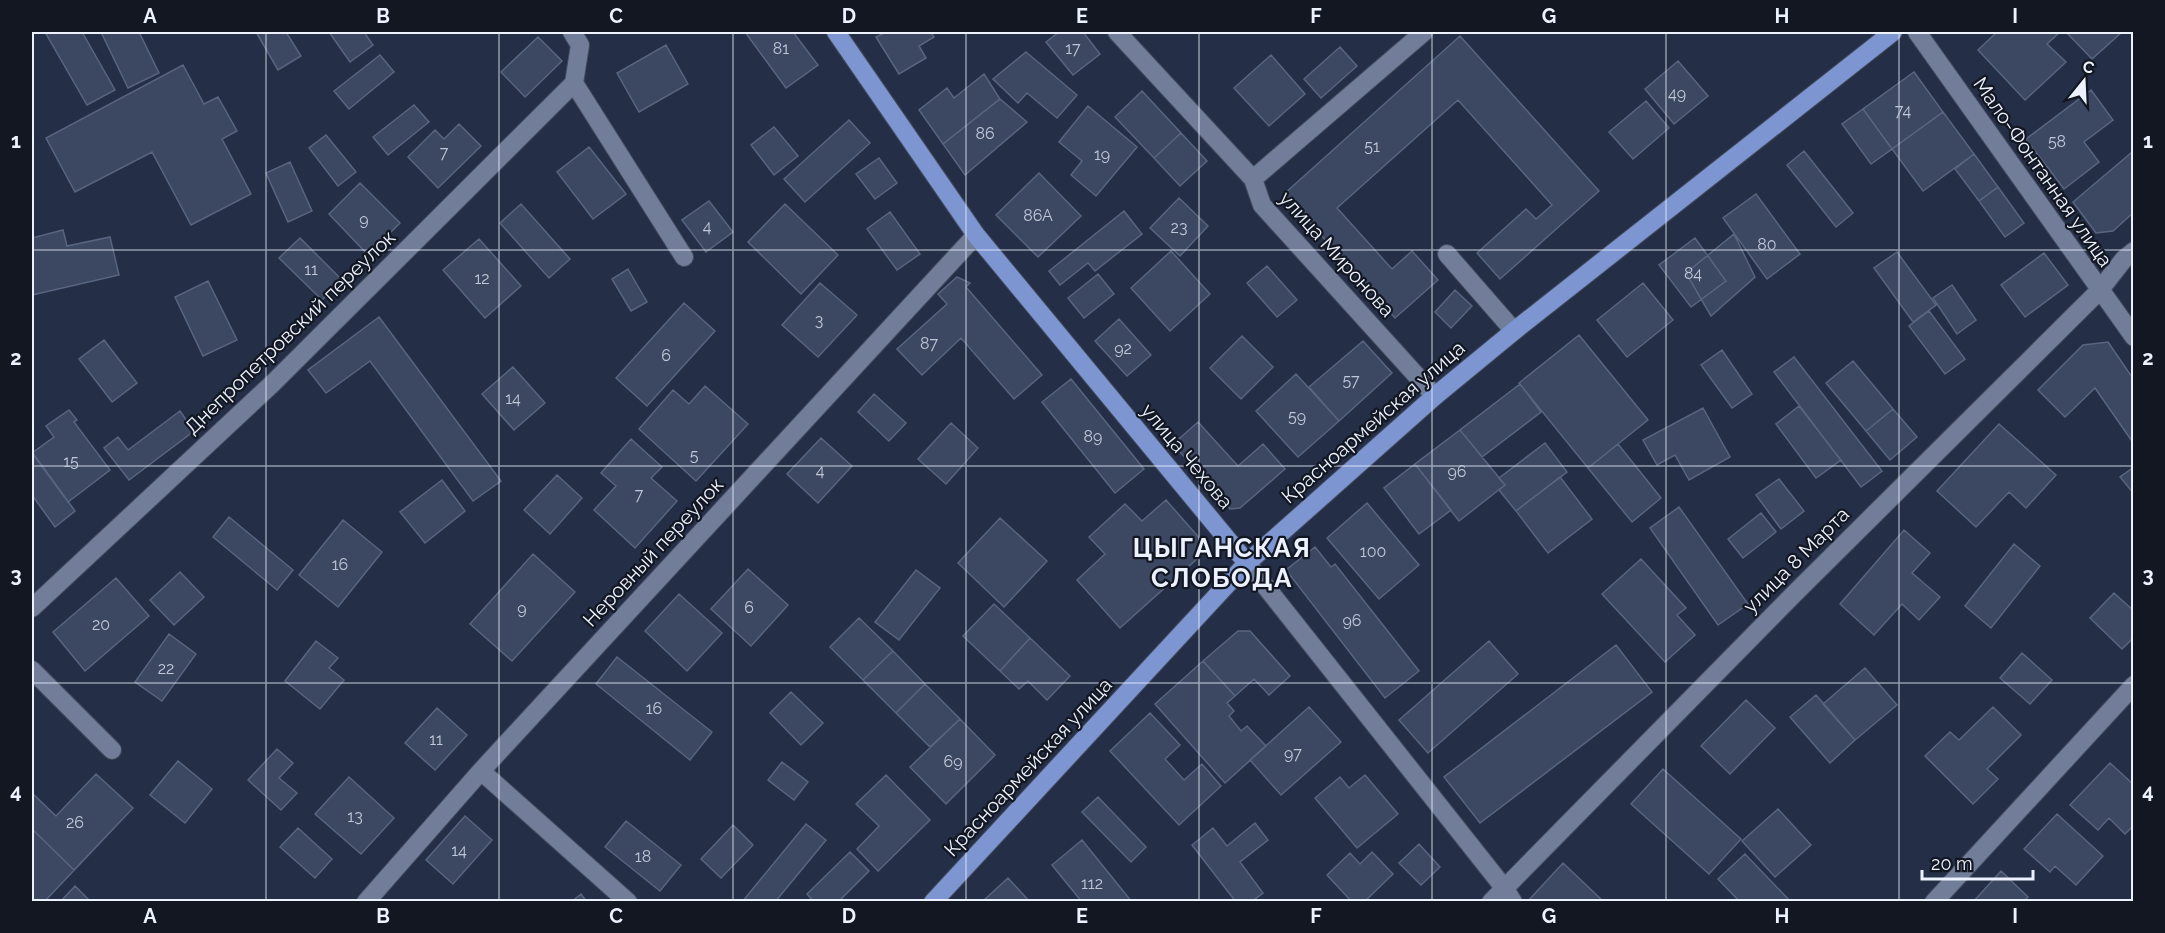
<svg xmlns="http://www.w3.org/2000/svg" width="2165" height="933" font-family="Raleway,sans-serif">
<rect width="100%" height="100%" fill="#242e46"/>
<path fill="#3c4761" stroke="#596580" stroke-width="1.5" d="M45 32H82L115 90 87 105Z
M101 32H139L159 73 128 88Z
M256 32H286L301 56 278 70Z
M329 32H364L373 45 350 62Z
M745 32H793L818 65 786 88Z
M886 32H931L934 37 919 46 926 58 899 74 876 37Z
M1059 32H1083L1100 54 1073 75 1046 42Z
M1997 32H2060L2047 44 2066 62 2025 100 1978 50Z
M2066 32H2122L2092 59Z
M1460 36 1599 191 1500 279 1477 253 1526 209 1536 219 1552 205 1458 100 1337 208 1392 269 1412 251 1438 280 1395 318 1284 194Z
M538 37 562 61 525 97 501 72Z
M666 45 688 84 639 112 617 73Z
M1340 47 1357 66 1321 98 1304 79Z
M1026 52 1077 95 1057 118 1027 93 1018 103 993 79Z
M380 55 394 72 349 109 334 91Z
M1271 55 1305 94 1269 126 1234 88Z
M1678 61 1708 96 1674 124 1645 89Z
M183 65 204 104 218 97 237 131 222 139 251 194 191 225 152 152 75 192 46 138Z
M1914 72 1943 112 1892 149 1863 109Z
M984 74 1000 99 943 144 919 110 947 88 954 98Z
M2091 90 2113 120 2084 142 2099 162 2064 189 2026 139Z
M1142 91 1181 133 1154 158 1115 117Z
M1000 99 1027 122 965 175 943 144Z
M1646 101 1669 128 1633 159 1609 132Z
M414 105 429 122 388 155 373 137Z
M1088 106 1137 147 1096 196 1071 175 1082 161 1059 142Z
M1863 109 1892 149 1871 164 1842 124Z
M1943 112 1974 154 1923 191 1892 149Z
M849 120 870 143 805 202 784 179Z
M459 124 481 146 438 188 408 157 435 130 444 139Z
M774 127 798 156 774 175 751 145Z
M1181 133 1207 161 1180 186 1154 158Z
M326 135 356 172 338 186 309 148Z
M589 147 626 194 593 219 557 172Z
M1804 151 1853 213 1836 227 1787 165Z
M2131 153 2134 156V212L2113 231 2096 233 2073 202Z
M1974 154 1998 187 1979 201 1955 169Z
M879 158 897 183 875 199 856 174Z
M290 162 312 211 288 222 266 173Z
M1039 173 1081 216 1038 257 996 215Z
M360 183 400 223 368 255 329 214Z
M1998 187 2024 223 2005 237 1979 201Z
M1756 194 1800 254 1767 279 1723 218Z
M1179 198 1208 226 1180 256 1150 228Z
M709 201 733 232 706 252 682 220Z
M521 204 570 259 549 278 500 223Z
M785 204 838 255 801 294 748 242Z
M1124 211 1142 234 1095 271 1088 263 1060 285 1049 271Z
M890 212 920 254 897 270 867 229Z
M63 230 67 246 110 237 119 275 32 295V238Z
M1734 234 1755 277 1711 316 1686 273Z
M300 238 342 280 322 300 279 258Z
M1695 238 1726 281 1691 307 1659 265Z
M479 239 521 286 485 318 443 270Z
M1171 251 1210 294 1170 331 1131 288Z
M1897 252 1936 305 1913 322 1874 268Z
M2044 253 2068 285 2025 317 2001 285Z
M1267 266 1297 300 1277 317 1247 283Z
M628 269 647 302 631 311 612 279Z
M1098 274 1114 294 1084 318 1068 298Z
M957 277 970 283 966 287 1042 375 1014 399 961 338 922 375 897 349 947 304 938 294Z
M208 281 237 340 203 356 175 297Z
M820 283 857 315 818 357 782 325Z
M1643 283 1673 320 1627 357 1597 320Z
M1952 285 1976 320 1957 334 1933 298Z
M1455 290 1472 306 1451 328 1435 312Z
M684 303 715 331 647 406 616 378Z
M1929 311 1965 359 1945 374 1909 326Z
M379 317 501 481 473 501 370 361 326 393 308 370Z
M1119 319 1151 355 1127 376 1095 341Z
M1579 335 1648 420 1588 468 1519 383Z
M1242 336 1273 367 1241 399 1210 368Z
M104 340 137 383 112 402 79 359Z
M1363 341 1392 373 1339 421 1309 387Z
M2108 342 2134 380V444L2095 388 2065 417 2038 390 2083 345Z
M1722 350 1752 394 1732 408 1701 365Z
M1794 357 1882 471 1861 487 1774 372Z
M1853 361 1893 409 1866 431 1826 383Z
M513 367 545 403 514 430 482 394Z
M1296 374 1339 421 1298 457 1256 411Z
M1071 379 1144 469 1115 493 1042 402Z
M1520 384 1541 412 1482 457 1460 430Z
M705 386 748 424 696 481 639 429 673 390 689 404Z
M874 394 906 423 889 441 858 412Z
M1799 406 1841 460 1816 478 1776 424Z
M1703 408 1730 457 1689 480 1675 455 1657 465 1643 440Z
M1893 409 1917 437 1890 460 1866 431Z
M69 410 77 420 74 422 110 470 68 502 32 453 54 437 46 426Z
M180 411 194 431 129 480 104 448 118 437 128 450Z
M1198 422 1238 466 1263 444 1285 469 1240 508 1230 509 1173 444Z
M951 423 978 448 946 484 918 459Z
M1999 424 2056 475 2026 508 2009 492 1976 527 1937 491Z
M1460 430 1505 485 1459 521 1415 464Z
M821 438 852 466 818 503 787 474Z
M631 439 662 467 651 478 677 501 635 548 594 510 616 486 601 473Z
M1545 443 1567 472 1516 511 1499 490 1505 485 1499 478Z
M1618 444 1661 498 1632 522 1588 468Z
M32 452 75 511 55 527 32 495Z
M1415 464 1451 510 1419 534 1384 488Z
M2134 467V494L2120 477Z
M557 475 582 498 550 534 524 510Z
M1560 477 1592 519 1548 553 1516 511Z
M1779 479 1804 511 1781 529 1756 495Z
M442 480 465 511 425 543 400 512Z
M1166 500 1202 541 1199 557 1120 628 1077 580 1105 554 1089 537 1125 504 1142 521Z
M1367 503 1419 565 1379 599 1327 538Z
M1679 507 1748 604 1718 625 1650 528Z
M1761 513 1776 532 1743 558 1728 539Z
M229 517 293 570 277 590 213 537Z
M1000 518 1047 561 1004 607 958 563Z
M343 520 382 552 338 607 299 575Z
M1904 530 1930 553 1912 573 1940 597 1919 620 1902 604 1874 635 1840 604Z
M2014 544 2040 566 1991 628 1965 606Z
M1315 547 1331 567 1335 564 1419 671 1385 698 1286 570Z
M533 554 575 592 512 661 470 624Z
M1641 559 1686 608 1677 615 1695 635 1665 662 1602 594Z
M748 569 788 605 751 646 711 609Z
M916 570 940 588 899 640 875 622Z
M180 572 204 597 174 625 150 600Z
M116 578 149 616 85 671 53 632Z
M2114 593 2134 611V637L2122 649 2090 618Z
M679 594 722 633 687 671 645 631Z
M994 604 1030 638 1000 671 963 636Z
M859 618 893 651 863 680 830 647Z
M1238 631H1250L1290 676 1269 695 1254 679 1235 696 1203 661Z
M169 634 196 654 162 701 135 682Z
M1030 638 1070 676 1047 700 1028 681 1019 689 1000 671Z
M316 641 338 658 329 668 344 680 320 709 285 681Z
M1489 641 1518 674 1428 753 1399 720Z
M1616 645 1652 692 1480 823 1444 777Z
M893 651 925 684 896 713 863 680Z
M2022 653 2052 680 2030 704 2000 678Z
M617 657 712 732 690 760 596 684Z
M1203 661 1235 696 1227 703 1234 711 1229 716 1241 731 1247 726 1266 746 1225 783 1155 704Z
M1865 668 1897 705 1855 740 1823 704Z
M925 684 960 719 930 747 896 713Z
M791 692 823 723 801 745 770 713Z
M1816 695 1855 740 1830 763 1790 717Z
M1746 700 1775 728 1730 774 1701 746Z
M1309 707 1341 742 1281 795 1250 760Z
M1993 707 2021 735 1987 769 1998 779 1973 804 1925 756 1950 732 1959 740Z
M437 708 467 735 435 770 405 743Z
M1150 713 1180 745 1165 759 1184 780 1202 764 1221 786 1179 825 1110 751Z
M960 719 995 755 946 804 910 767Z
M277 749 293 763 279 778 297 793 281 810 248 780Z
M178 761 212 789 185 823 150 795Z
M782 762 808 782 794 800 768 780Z
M2110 763 2134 785V825L2125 834 2109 818 2098 830 2070 805Z
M1663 769 1741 839 1709 874 1631 804Z
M96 774 133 808 44 902H32V793L56 816Z
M96 774 133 808 74 870 32 829V793L56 816Z
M886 775 930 820 878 871 857 849 879 826 856 804Z
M1365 775 1398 814 1357 848 1315 798 1340 777 1349 788Z
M349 777 394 818 361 854 315 814Z
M1098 797 1146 847 1131 862 1082 812Z
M1778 809 1811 845 1775 877 1742 841Z
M2057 814 2103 856 2076 885 2055 866 2050 872 2024 849Z
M465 816 492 840 453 884 426 860Z
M626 821 681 865 660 891 605 847Z
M1255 823 1268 840 1240 862 1263 893 1251 902H1236L1192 845 1213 828 1227 846Z
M806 824 826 840 775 902H742Z
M733 825 753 845 721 878 701 859Z
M298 828 332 859 315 878 280 847Z
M1082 840 1132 902H1082L1052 865Z
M1419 844 1440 867 1421 885 1399 863Z
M850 852 869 871 838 902H814L807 894Z
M1372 852 1393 874 1364 902H1352L1327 875 1350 853 1360 864Z
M1745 854 1791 902H1740L1718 879Z
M1563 863 1604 902H1527Z
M2001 871 2028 897 2023 902H1973Z
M1008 878 1030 902 983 901Z
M75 886 91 902H60Z
M581 894 587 902H571Z"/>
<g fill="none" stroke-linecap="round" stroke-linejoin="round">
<defs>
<path id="minor" d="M572 32 580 45 574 83 684 257
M1117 32 1253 179 1262 205 1435 396
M1917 32 2134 337
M1253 179 1424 32
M1447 254 1514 331
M1247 563 1505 889 1513 902
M32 608 272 384 574 83
M32 670 112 750
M481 771 628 902
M366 902 481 771 976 235
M1491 902 1794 594 2099 291 2124 259 2134 251
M1934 902 2134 685"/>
<path id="major" d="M836 32 976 235 1247 563
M933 902 1247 563 1435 396 1514 331 1893 32"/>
</defs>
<use href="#minor" stroke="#434b5e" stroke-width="20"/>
<use href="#major" stroke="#434b5e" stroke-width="20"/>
<use href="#minor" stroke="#717d99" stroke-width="18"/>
<use href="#major" stroke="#7d96d2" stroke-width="18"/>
</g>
<path fill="none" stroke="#ecf2ff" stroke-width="1.5" stroke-opacity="0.55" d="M266 32V902M499 32V902M733 32V902M966 32V902M1199 32V902M1432 32V902M1666 32V902M1899 32V902M32 250H2134M32 466H2134M32 683H2134"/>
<g text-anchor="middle" stroke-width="4.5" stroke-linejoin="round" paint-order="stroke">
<g font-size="16" fill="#c0c7d8">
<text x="781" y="54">81</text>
<text x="1073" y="54">17</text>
<text x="1677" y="99">49</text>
<text x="1903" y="116">74</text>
<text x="985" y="139">86</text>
<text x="2057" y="147">58</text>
<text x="1372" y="152">51</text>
<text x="444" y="158">7</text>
<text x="1102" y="160">19</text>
<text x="1038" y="221">86А</text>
<text x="364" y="225">9</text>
<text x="707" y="232">4</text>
<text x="1179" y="233">23</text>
<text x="1767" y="250">80</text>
<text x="311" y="275">11</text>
<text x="1693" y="279">84</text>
<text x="482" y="284">12</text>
<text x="819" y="326">3</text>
<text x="929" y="349">87</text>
<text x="1123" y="354">92</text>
<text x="666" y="361">6</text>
<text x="1351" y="386">57</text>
<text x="513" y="404">14</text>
<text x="1297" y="422">59</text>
<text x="1093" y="442">89</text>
<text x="694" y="461">5</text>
<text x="71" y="467">15</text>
<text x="820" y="476">4</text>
<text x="1457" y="477">96</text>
<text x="639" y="500">7</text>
<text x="1373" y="557">100</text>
<text x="340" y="570">16</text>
<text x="749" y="613">6</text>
<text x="522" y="614">9</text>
<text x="1352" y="626">96</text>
<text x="101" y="630">20</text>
<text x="166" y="674">22</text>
<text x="654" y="714">16</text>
<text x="436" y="745">11</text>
<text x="1293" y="759">97</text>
<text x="953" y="767">69</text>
<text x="355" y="822">13</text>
<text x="75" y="828">26</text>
<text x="459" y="856">14</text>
<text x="643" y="862">18</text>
<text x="1092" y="889">112</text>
</g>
<g font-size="20" fill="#ecf2ff" stroke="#121721">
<text transform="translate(2043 172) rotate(55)" y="7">Мало-Фонтанная улица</text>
<text transform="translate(1337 254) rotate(48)" y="7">улица Миронова</text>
<text transform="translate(290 332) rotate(-44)" y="7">Днепропетровский переулок</text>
<text transform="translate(1373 422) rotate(-41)" y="7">Красноармейская улица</text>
<text transform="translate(1187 456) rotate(50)" y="7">улица Чехова</text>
<text transform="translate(653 552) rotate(-47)" y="7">Неровный переулок</text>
<text transform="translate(1796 560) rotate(-45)" y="7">улица 8 Марта</text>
<text transform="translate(1028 767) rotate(-47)" y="7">Красноармейская улица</text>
</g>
<g font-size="26" font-weight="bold" letter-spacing="1.5" fill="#ecf2ff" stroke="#121721">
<text x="1222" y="557">ЦЫГАНСКАЯ<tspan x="1222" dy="30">СЛОБОДА</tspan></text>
</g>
</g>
<rect width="2165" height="933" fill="none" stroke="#121721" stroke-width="66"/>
<g transform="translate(2084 81) rotate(18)" stroke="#121721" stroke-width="4.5" paint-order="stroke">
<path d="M0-4.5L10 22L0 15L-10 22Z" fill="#ecf2ff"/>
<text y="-9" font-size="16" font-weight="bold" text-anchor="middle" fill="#ecf2ff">С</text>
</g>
<path d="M1922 870v9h111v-9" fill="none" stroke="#ecf2ff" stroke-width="3"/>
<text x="1931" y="870" font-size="18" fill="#ecf2ff" stroke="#121721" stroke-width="4.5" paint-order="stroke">20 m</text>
<rect x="33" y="33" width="2099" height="867" fill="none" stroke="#ecf2ff" stroke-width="2"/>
<g font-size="20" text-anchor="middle" font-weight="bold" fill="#ecf2ff">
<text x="150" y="23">A</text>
<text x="383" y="23">B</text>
<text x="616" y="23">C</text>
<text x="849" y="23">D</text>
<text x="1082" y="23">E</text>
<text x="1316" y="23">F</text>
<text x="1549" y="23">G</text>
<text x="1782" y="23">H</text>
<text x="2015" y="23">I</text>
<text x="16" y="148">1</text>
<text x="2148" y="148">1</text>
<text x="16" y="365">2</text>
<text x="2148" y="365">2</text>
<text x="16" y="582">3</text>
<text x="2148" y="582">3</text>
<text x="16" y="798">4</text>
<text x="2148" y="798">4</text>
<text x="150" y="923">A</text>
<text x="383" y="923">B</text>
<text x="616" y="923">C</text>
<text x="849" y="923">D</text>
<text x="1082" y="923">E</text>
<text x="1316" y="923">F</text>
<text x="1549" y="923">G</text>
<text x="1782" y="923">H</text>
<text x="2015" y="923">I</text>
</g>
</svg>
